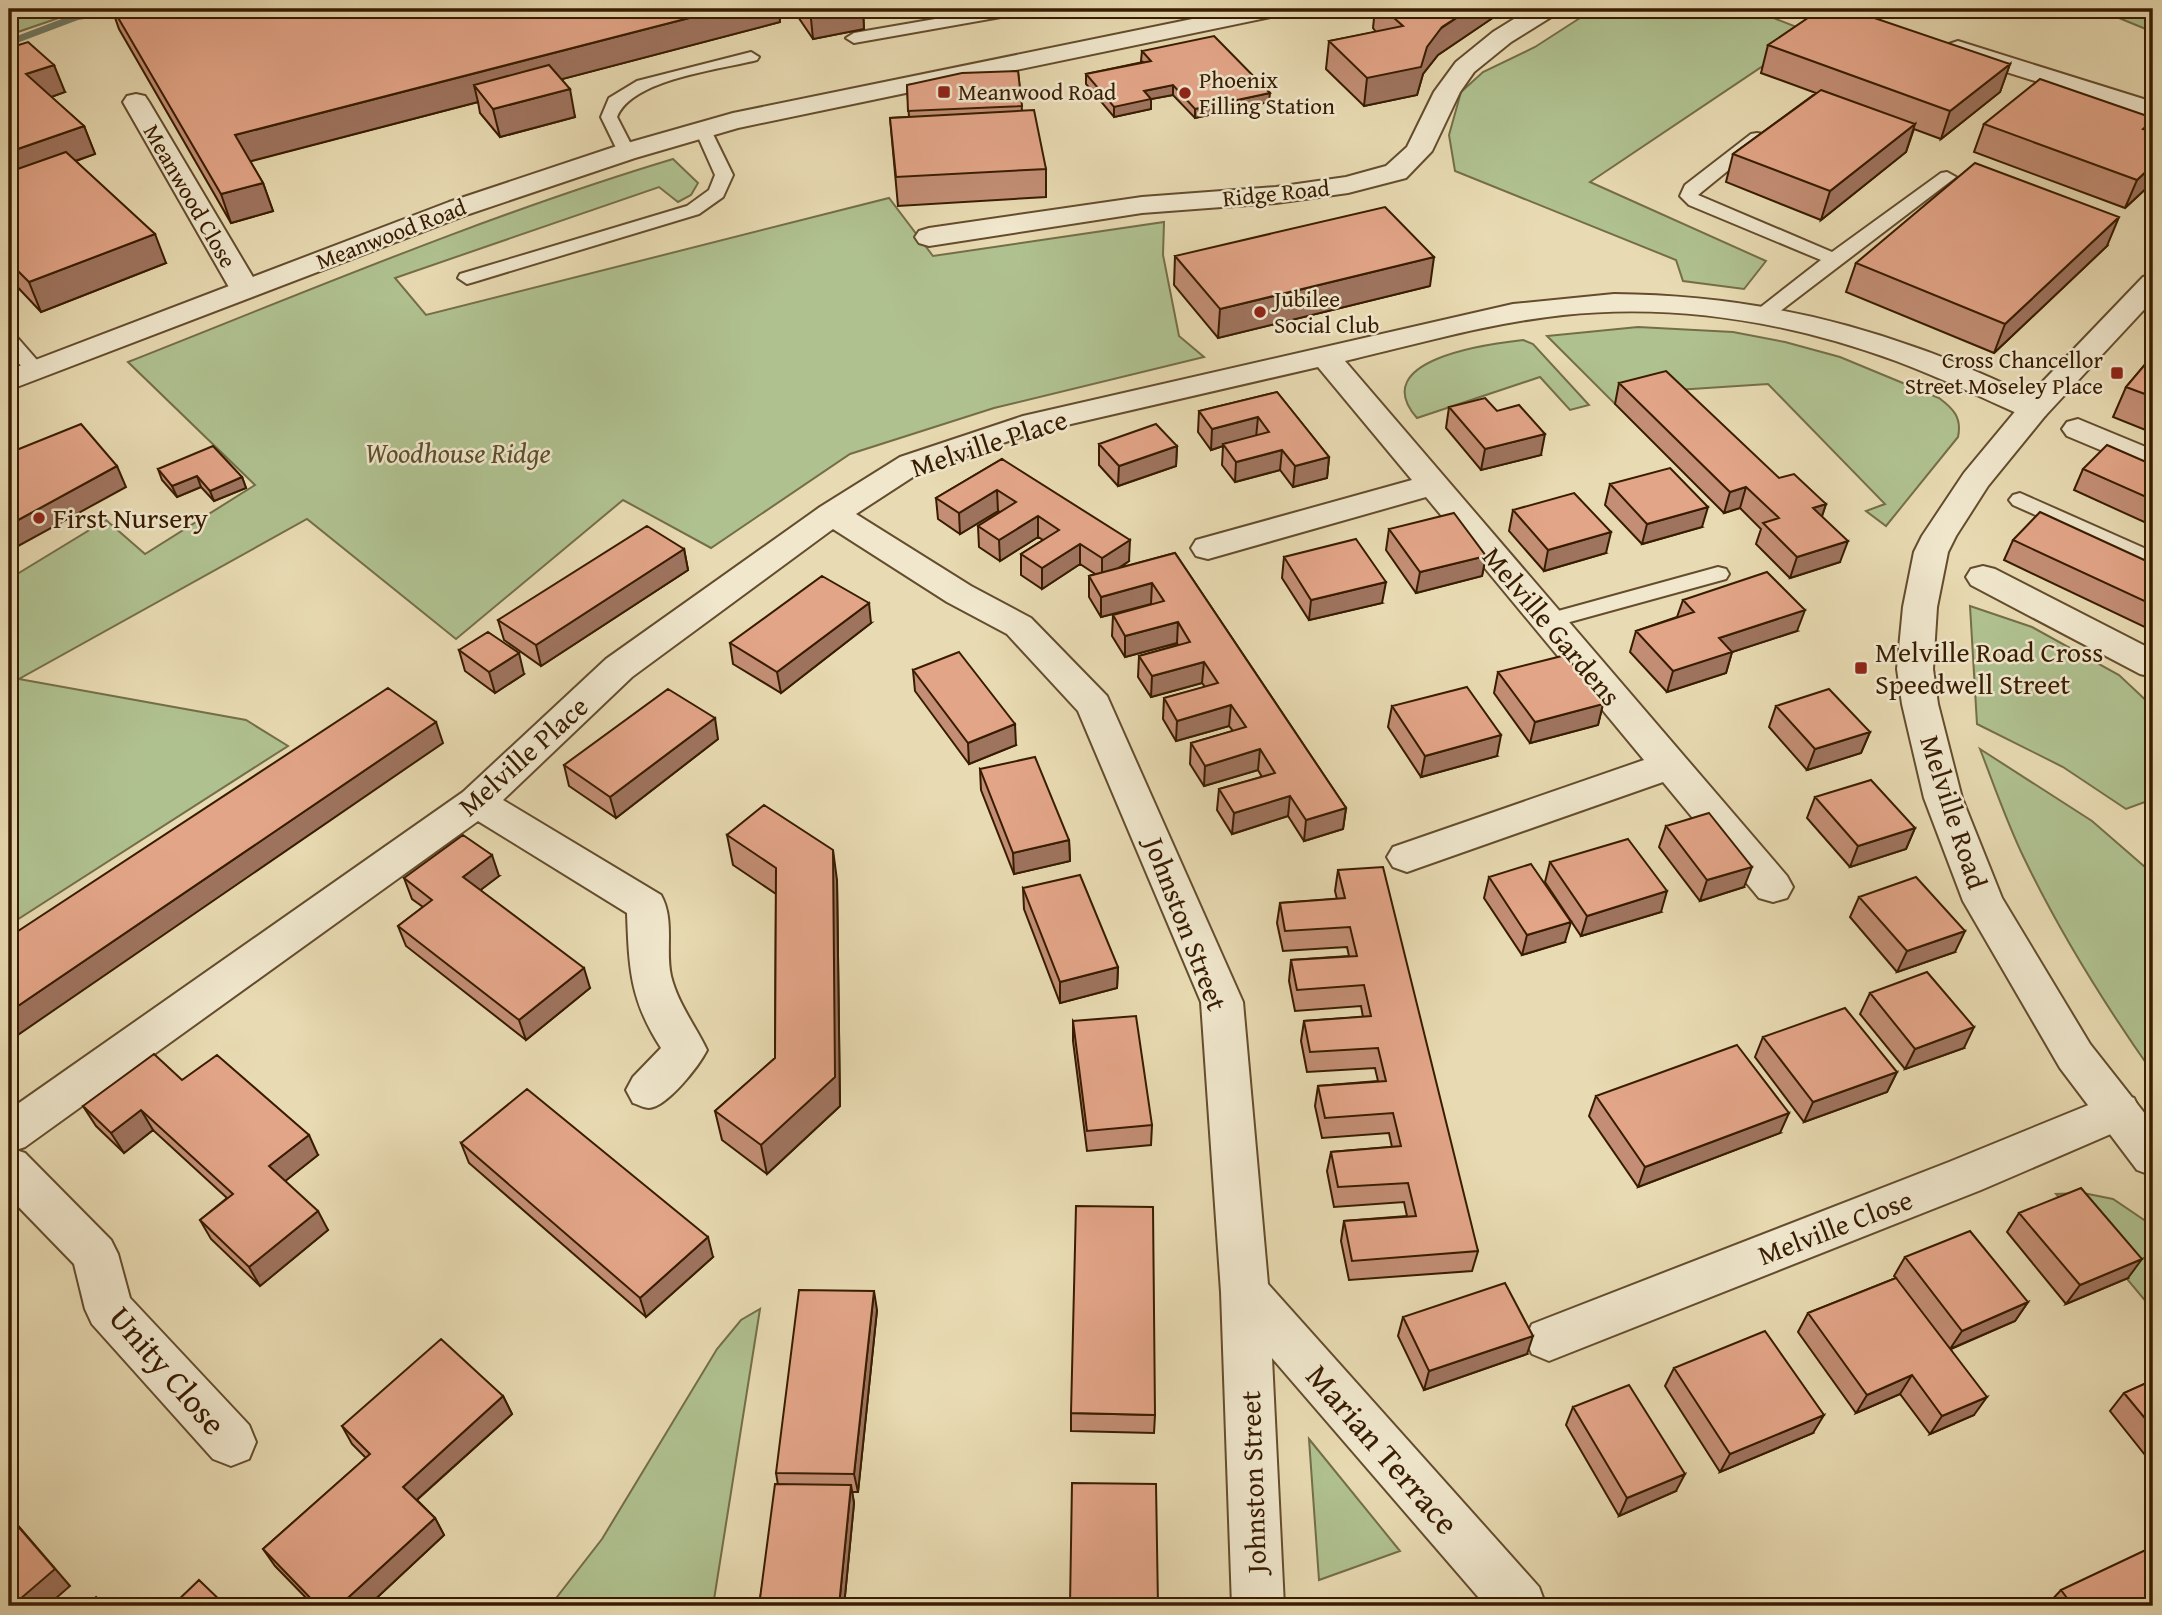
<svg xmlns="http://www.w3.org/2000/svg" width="2162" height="1615" font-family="'Gentium Book Plus',serif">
<rect width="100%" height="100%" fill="#e8dab2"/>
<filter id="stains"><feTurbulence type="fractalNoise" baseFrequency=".00286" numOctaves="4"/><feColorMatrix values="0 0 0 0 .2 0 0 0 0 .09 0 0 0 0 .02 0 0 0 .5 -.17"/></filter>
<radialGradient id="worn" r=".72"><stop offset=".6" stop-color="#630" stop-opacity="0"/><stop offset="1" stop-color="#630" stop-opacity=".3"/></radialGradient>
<path fill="#b0c190" stroke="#746e48" stroke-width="2" d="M9 9H85L9 35Z
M1594 9H1788L1776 19 1812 33 1590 182 1766 261 1744 289 1683 281 1676 260 1455 171 1449 135 1461 92 1483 72 1535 47Z
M2097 9H2153V32Z
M673 159 698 183 691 195 678 202 659 187 395 278 426 315 889 198 933 256 1164 222 1163 255 1179 336 1204 357 994 408 850 454 711 548 623 500 456 639 307 519 19 679 246 720 288 746 9 925V579L106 520 145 554 255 485 128 362C308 291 487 215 673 159Z
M1638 327 1733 332 1785 342 1840 357 1939 398C1954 409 1962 418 1958 437L1886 526 1866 511 1885 504 1768 384 1661 391 1615 404 1547 336Z
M1523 340 1533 344 1589 405 1570 410 1540 377 1417 418C1366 360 1487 344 1523 340Z
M1970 606 2032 627 2119 675 2153 707V799L2126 809 2063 767 1977 724Z
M1980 749 2092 821 2153 874V1073C2105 1005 2060 933 2024 858 2007 823 1994 785 1980 749Z
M2083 1193 2113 1199 2153 1226V1310L2056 1194Z
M760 1309 713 1606H550L602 1539 717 1349 741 1320Z
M1309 1439 1400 1551 1319 1580Z"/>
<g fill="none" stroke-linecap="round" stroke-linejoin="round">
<path fill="#717b67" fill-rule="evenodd" d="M108 9H134L128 12 78 20 9 46V39L72 15Z"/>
<defs>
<path id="service" d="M993 9H1026L1018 14 854 43 846 38 854 33Z
M751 52 759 57 757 60C719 70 632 79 617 117L635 152 626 157 620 156 601 117 609 98 637 81Z
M703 125 711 130 733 175 723 197 699 214 474 282 467 284 458 278 460 274 687 206 709 190 715 175 695 130Z
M1757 133 1763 134 1765 138 1763 142 1698 195 1832 252 1941 173 1947 172 1956 177 1771 318 1764 320 1755 314 1757 310 1821 260 1689 205 1680 196 1685 185 1751 134Z
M9 334 16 336 43 367 46 371 43 375H29L9 352Z
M2020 493 2153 552V567L2013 505 2009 500 2013 495Z
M1718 567 1726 569 1729 574 1726 579 1548 628 1540 626 1537 621 1540 616Z"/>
<path id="minor" d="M1530 9H1559L1556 14 1511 42 1474 72 1460 92 1432 151 1406 178 1348 193 1276 203 1142 213 929 246 919 243 915 237 919 231 929 228 1142 197 1276 187 1346 177 1386 166 1407 147 1434 92 1456 62 1493 32Z
M1958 41 2153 102V118L1949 54 1945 49 1949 44Z
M136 94 145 96 149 102 260 289 255 295 245 298 235 295 230 289 123 102 127 96Z
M1614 294C1719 295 1819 312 1917 348 1961 363 2003 384 2045 402L2050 409 2045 416 2034 418 2023 416C1981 397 1939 377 1896 361 1790 322 1676 303 1563 315 1489 323 1417 344 1345 361L1787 876 1793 887 1787 898 1773 902 1759 898 1663 782 1421 867 1407 872 1393 867 1387 857 1393 847 1644 760 1426 497 1208 559 1196 556 1191 548 1196 540 1412 480 1318 367 1032 433 922 471 856 514 971 586 1031 618 1107 696 1243 1002 1268 1284 1539 1587 1546 1606H1486L1272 1358 1284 1606H1232L1221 1292 1201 1002 1078 711 1007 634 947 602 833 529 632 677 503 800 661 895C675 920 665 950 671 976 678 1004 695 1025 707 1050 699 1066 667 1107 649 1108 644 1108 637 1104 633 1103L626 1090 633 1077 661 1048C630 1000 629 968 627 913L478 821 25 1147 16 1150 25 1153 111 1240 118 1254 130 1298 249 1425 256 1442 249 1459 231 1466 213 1459 92 1324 85 1309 74 1264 9 1197V1110L463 792 606 659 820 507 900 457 1023 416 1513 304Z
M2078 419 2153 450V472L2067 436 2062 429 2067 422Z
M1983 566 1995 569 2153 650V677L2140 674 1971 585 1966 577 1971 569Z
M2118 1093 2134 1098 2140 1111 2134 1124 1981 1190 1549 1361 1532 1354 1525 1339 1532 1324 1949 1162Z"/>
<path id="tertiary" d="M1241 9H1287L1284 14 1275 16 738 128 635 158 469 214 9 390V370L449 202 617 146 733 113Z
M2153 274V300L2045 416 1988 486 1956 536 1948 552 1937 607 1933 669 1938 704 1962 798 2002 898 2090 1044 2153 1124V1176L2137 1170 2060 1068 1963 901 1924 798 1902 704 1897 669 1903 607 1914 552 1922 536 1964 473 2023 402 2143 277Z"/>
</defs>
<use href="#service" stroke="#644c2c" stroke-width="4"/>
<use href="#minor" stroke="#644c2c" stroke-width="4"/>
<use href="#tertiary" stroke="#644c2c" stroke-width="4"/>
<use href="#service" fill="#f0e7cd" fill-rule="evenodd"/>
<use href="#minor" fill="#f0e7cd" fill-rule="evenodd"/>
<use href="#tertiary" fill="#f0e7cd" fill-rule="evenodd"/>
</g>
<path fill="#c38e75" stroke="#381c00" stroke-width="2" d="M112 9H779L780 22 562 79 575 117 500 137 480 113 478 102 250 161 263 183 273 211 231 223 119 29Z
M783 9H863L864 29 813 39 794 11 786 13Z
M1375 9H1498L1497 15 1438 55 1423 74 1417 95 1364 106 1326 69 1329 41 1376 32 1373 28Z
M1768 45 2010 64 2000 92 1941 139 1914 129 1906 152 1821 220 1726 182 1733 154 1816 93 1761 73Z
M9 48 65 92 51 97 84 126 95 154 76 161 166 263 41 312 9 278Z
M1142 51 1269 102 1195 118 1173 95 1151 99V109L1114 117 1086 84V74L1143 62 1141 61Z
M1018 71 1022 110 1046 169V197L898 206 890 118 909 117 907 85Z
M2153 118V122L2149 131 2153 182 2125 208 1974 152 1984 124Z
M2107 246 1994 353 1846 292 1856 263Z
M1175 256 1430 286 1218 338 1174 285Z
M2153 355V433L2113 417 2126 387Z
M1619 383 1779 478 1826 504 1822 516 1840 562 1790 578 1756 544 1761 529 1740 508 1724 513 1615 404Z
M1277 392 1329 457 1327 478 1293 487 1280 470 1235 482 1222 465 1223 446 1211 450 1198 432 1199 411Z
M1449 407 1497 411 1541 455 1481 470 1446 428Z
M1099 444 1177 446 1176 466 1118 486 1099 465Z
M1002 459 1129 561 1120 568 1175 553 1346 808 1343 829 1304 841 1288 816 1232 834 1217 810 1219 789 1262 777 1258 770 1204 786 1190 764 1191 743 1233 731 1229 726 1176 741 1163 719 1164 698 1205 687 1202 683 1151 697 1138 677 1139 656 1178 645 1177 643 1125 657 1112 636 1113 615 1151 604 1101 617 1089 597V576L1095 574 1080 564 1042 589 1021 575V554L1043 540 1038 537 1000 561 979 547 978 526 1000 512 998 511 960 534 938 519 936 498Z
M2153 465V526L2074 490 2083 469Z
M158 469 242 477 246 488 214 501 201 487 177 497 162 480Z
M1610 484 1702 527 1642 544 1605 505Z
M1513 510 1606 553 1544 571 1509 531Z
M1389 529 1486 556 1482 576 1416 593 1386 550Z
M2013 540 2153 564V631L2004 560Z
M684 549 688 570 541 666 504 640 498 620Z
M1284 557 1382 603 1309 620 1282 578Z
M1683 600 1797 631 1732 652 1726 673 1667 692 1630 652 1636 631 1677 617Z
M871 623 781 693 733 664 730 643Z
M459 650 524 674 495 693 465 671Z
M913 670 1016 745 969 764 915 691Z
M1498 672 1603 704 1598 725 1530 743 1494 693Z
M1392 706 1497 756 1421 777 1388 727Z
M1776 706 1870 732 1861 753 1807 770 1769 727Z
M718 739 616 818 569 786 564 765Z
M980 769 1069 840 1070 861 1014 874 981 790Z
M1815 797 1915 828 1906 849 1850 867 1807 818Z
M1666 826 1744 887 1700 901 1659 847Z
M727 835 837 880 840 1106 767 1174 722 1140 715 1111 775 1058 776 894 733 865Z
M1550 862 1661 912 1581 936 1545 882Z
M1338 870 1478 1251 1472 1271 1349 1280 1341 1241 1344 1221 1407 1216 1404 1202 1334 1207 1327 1171 1331 1152 1392 1147 1389 1133 1322 1138 1315 1106 1318 1086 1378 1081 1375 1068 1307 1072 1301 1041 1304 1021 1363 1017 1361 1006 1295 1011 1289 981 1291 960 1349 956 1347 947 1283 951 1277 923 1280 903 1337 899 1335 891Z
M499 876 480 890 590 988 526 1040 406 946 398 926 423 907 412 899 404 878Z
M1489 877 1565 942 1522 955 1484 898Z
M1023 888 1118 967 1117 988 1060 1003 1024 909Z
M1859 897 1955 952 1897 972 1850 917Z
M1870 993 1964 1048 1905 1069 1860 1014Z
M1073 1021 1152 1125 1151 1145 1087 1151 1073 1041Z
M1763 1037 1897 1072 1887 1092 1804 1122 1755 1057Z
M182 1080 318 1155 285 1181 328 1230 260 1286 211 1239 200 1220 227 1198 153 1130 124 1153 96 1126 83 1106Z
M1596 1096 1780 1133 1638 1187 1589 1116Z
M461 1143 713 1257 646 1317 469 1163Z
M2019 1213 2128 1278 2066 1304 2007 1232Z
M1905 1257 2028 1302 2015 1321 1951 1349 1974 1415 1930 1434 1900 1394 1856 1413 1798 1332 1808 1313 1896 1278 1894 1276Z
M877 1310 858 1492H852L854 1503 844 1606H759L778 1485 776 1473Z
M1403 1317 1527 1354 1424 1390 1398 1336Z
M1674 1368 1813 1433 1720 1472 1665 1386Z
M2153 1380V1465L2110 1411 2124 1393Z
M503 1396 512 1414 417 1500 435 1518 444 1535 368 1606H314L275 1566 263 1549 366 1458 352 1444 342 1426Z
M1573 1407 1676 1491 1619 1516 1566 1425Z
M1071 1413 1155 1415 1154 1433 1071 1431Z
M2061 1590 2153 1606H2046Z"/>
<path fill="#9f745f" stroke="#381c00" stroke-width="2" d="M724 9H779L780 22 486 99 474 85 478 102 244 163 235 135Z
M786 9H794V11L786 13Z
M810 9H863L864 29 813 39Z
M1470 9H1498L1497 15 1438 55 1423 74 1417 95 1364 106 1367 78Z
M2010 64 2000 92 1941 139 1950 111Z
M54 65 65 92 37 102 26 74Z
M1173 85V95L1151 99V109L1114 117V107L1144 91Z
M570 89 575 117 500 137 493 109Z
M1270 93 1269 102 1195 118V109Z
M2153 120V122L2143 146V129Z
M1915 124 1906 152 1821 220 1830 191Z
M84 126 95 154 9 184V152Z
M2153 165V182L2125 208 2137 180Z
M263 183 273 211 231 223 221 194Z
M2119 217 2107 246 1994 353 2005 324Z
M155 234 166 263 41 312 29 282Z
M1434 257 1430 286 1218 338 1220 309Z
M1258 417 1256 438 1223 444V446L1211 450 1212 429Z
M1545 434 1541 455 1481 470 1485 449Z
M1177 446 1176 466 1118 486 1119 466Z
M1282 450 1280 470 1235 482 1236 462Z
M1329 457 1327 478 1293 487 1295 466Z
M117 466 126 487 9 551V525Z
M197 476 201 487 177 497 172 486Z
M242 477 246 488 214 501 210 491Z
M1746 487 1740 508 1724 513 1730 492Z
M997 490 998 511 960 534 959 513Z
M1826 504 1819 525 1813 508Z
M1708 507 1702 527 1642 544 1647 524Z
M1038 516V537L1000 561 999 540Z
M1611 532 1606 553 1544 571 1548 550Z
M1130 540 1129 561 1102 579V558Z
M1848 541 1840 562 1790 578 1797 557Z
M1080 544V564L1042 589V568Z
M684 549 688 570 541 666 536 645Z
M1486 556 1482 576 1416 593 1420 572Z
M1386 582 1382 603 1309 620 1311 600Z
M1152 583 1151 604 1101 617V597Z
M869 603 871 623 781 693 777 672Z
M1805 610 1797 631 1732 652 1726 673 1667 692 1673 671 1719 638Z
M1178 622 1177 643 1125 657V636Z
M519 653 524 674 495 693 489 672Z
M1204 662 1202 683 1151 697 1152 676Z
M1603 704 1598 725 1530 743 1535 722Z
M1231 705 1229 726 1176 741 1177 721Z
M715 718 718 739 616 818 610 797Z
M436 722 443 743 9 1041V1012Z
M1015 724 1016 745 969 764 968 743Z
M1870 732 1861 753 1807 770 1815 749Z
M1501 735 1497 756 1421 777 1425 756Z
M1260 749 1258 770 1204 786 1205 766Z
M1290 796 1288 816 1232 834 1234 813Z
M1346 808 1343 829 1304 841 1306 820Z
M1915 828 1906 849 1850 867 1858 846Z
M1069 840 1070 861 1014 874 1013 853Z
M833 850 837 880 840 1106 767 1174 761 1145Z
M492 855 499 876 470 898 463 877Z
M1752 867 1744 887 1700 901 1707 880Z
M1667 891 1661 912 1581 936 1587 916Z
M1571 922 1565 942 1522 955 1527 935Z
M1965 931 1955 952 1897 972 1907 951Z
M1118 967 1117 988 1060 1003V982Z
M584 968 590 988 526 1040 519 1020Z
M1974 1027 1964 1048 1905 1069 1915 1049Z
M1897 1072 1887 1092 1804 1122 1813 1102Z
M141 1110 153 1130 124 1153 111 1133Z
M1789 1113 1780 1133 1638 1187 1645 1167Z
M309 1135 318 1155 279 1186 269 1166Z
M318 1211 328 1230 260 1286 249 1267Z
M708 1237 713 1257 646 1317 640 1298Z
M2142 1259 2128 1278 2066 1304 2080 1285Z
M874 1291 877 1310 858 1492 854 1474Z
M2028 1302 2015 1321 1950 1349 1962 1331Z
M9 1333 15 1341 9 1345Z
M1533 1336 1527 1354 1424 1390 1429 1371Z
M1912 1375 1900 1394 1856 1413 1867 1395Z
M503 1396 512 1414 412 1504 403 1487Z
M1987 1397 1974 1415 1930 1434 1942 1416Z
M1824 1415 1813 1433 1720 1472 1730 1454Z
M1685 1474 1676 1491 1619 1516 1627 1498Z
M851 1485 854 1503 844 1606H839Z
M9 1515 70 1586 47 1606H12Z
M435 1518 444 1535 368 1606H339Z"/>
<path fill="#e3a588" stroke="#381c00" stroke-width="2" d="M113 9H724L235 135 263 183 221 194Z
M1384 9H1470L1442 27 1427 47 1421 67 1367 78 1329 41 1403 26Z
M1821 9H1848L2010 64 1950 111 1768 45Z
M1214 36 1270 93 1195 109 1173 85 1144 91 1151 99 1114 107 1086 74 1151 61 1142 51Z
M28 42 54 65 26 74 84 126 9 152V48Z
M549 65 570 89 493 109 474 85Z
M1018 71 1022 106 908 111 907 85 962 73Z
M2040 79 2153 118V120L2143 129 2153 132V165L2137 180 1984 124Z
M1821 90 1915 124 1830 191 1733 154Z
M1034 110 1046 169 896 177 890 118Z
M66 152 155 234 29 282 9 262V172Z
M1975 163 2119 217 2005 324 1856 263Z
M1385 207 1434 257 1220 309 1175 256Z
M2153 355V397L2126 387Z
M1666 371 1779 478 1794 474 1826 504 1813 508 1848 541 1797 557 1763 523 1779 518 1746 487 1730 492 1619 383Z
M1277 392 1329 457 1295 466 1282 450 1236 462 1223 444 1269 432 1258 417 1212 429 1199 411Z
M1485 398 1497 411 1519 405 1545 434 1485 449 1449 407Z
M81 424 117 466 9 525V453Z
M1156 424 1177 446 1119 466 1099 444Z
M2107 445 2153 465V500L2083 469Z
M213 446 242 477 210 491 197 476 172 486 158 469Z
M1002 459 1130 540 1102 558 1080 544 1042 568 1021 554 1059 530 1038 516 999 540 978 526 1016 502 997 490 959 513 936 498Z
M1670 468 1708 507 1647 524 1610 484Z
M1574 493 1611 532 1548 550 1513 510Z
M2040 512 2153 564V605L2013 540Z
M1454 513 1486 556 1420 572 1389 529Z
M647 526 684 549 536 645 498 620Z
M1356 539 1386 582 1311 600 1284 557Z
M1175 553 1346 808 1306 820 1290 796 1234 813 1219 789 1275 773 1260 749 1205 766 1191 743 1246 727 1231 705 1177 721 1164 698 1218 683 1204 662 1152 676 1139 656 1190 642 1178 622 1125 636 1113 615 1164 601 1152 583 1101 597 1089 576Z
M1767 572 1805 610 1719 638 1732 652 1673 671 1636 631 1694 612 1683 600Z
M822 576 869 603 777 672 730 643Z
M488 632 519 653 489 672 459 650Z
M959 652 1015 724 968 743 913 670Z
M1566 655 1603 704 1535 722 1498 672Z
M1467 687 1501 735 1425 756 1392 706Z
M388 688 436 722 9 1012V937Z
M668 689 715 718 610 797 564 765Z
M1829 689 1870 732 1815 749 1776 706Z
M1035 757 1069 840 1013 853 980 769Z
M1871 780 1915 828 1858 846 1815 797Z
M764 805 833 850 835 1077 761 1145 715 1111 775 1058 776 868 727 835Z
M1709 813 1752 867 1707 880 1666 826Z
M463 835 492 855 463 877 584 968 519 1020 398 926 432 900 404 878Z
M1628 839 1667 891 1587 916 1550 862Z
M1531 864 1571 922 1527 935 1489 877Z
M1383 867 1478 1251 1352 1261 1344 1221 1416 1216 1408 1183 1338 1187 1331 1152 1401 1146 1393 1113 1325 1118 1318 1086 1386 1081 1378 1048 1310 1052 1304 1021 1371 1016 1364 985 1297 990 1291 960 1357 956 1350 927 1285 931 1280 903 1345 898 1338 870Z
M1080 875 1118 967 1060 982 1023 888Z
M1916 877 1965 931 1907 951 1859 897Z
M1927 972 1974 1027 1915 1049 1870 993Z
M1845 1008 1897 1072 1813 1102 1763 1037Z
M1136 1016 1152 1125 1087 1131 1073 1021Z
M1737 1045 1789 1113 1645 1167 1596 1096Z
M154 1054 182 1080 217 1055 309 1135 269 1166 318 1211 249 1267 200 1220 233 1194 141 1110 111 1133 83 1106Z
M527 1089 708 1237 640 1298 461 1143Z
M2081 1188 2142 1259 2080 1285 2019 1213Z
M1076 1206 1153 1207 1155 1415 1071 1413Z
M1970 1231 2028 1302 1962 1331 1905 1257Z
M1896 1278 1987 1397 1942 1416 1912 1375 1867 1395 1808 1313Z
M1505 1283 1533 1336 1429 1371 1403 1317Z
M799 1290 874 1291 854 1474 776 1473Z
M1765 1331 1824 1415 1730 1454 1674 1368Z
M441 1339 503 1396 403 1487 435 1518 339 1606H318L263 1549 370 1454 342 1426Z
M2153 1380V1428L2124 1393Z
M1629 1385 1685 1474 1627 1498 1573 1407Z
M1072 1483 1156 1484 1158 1606H1070Z
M775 1484 851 1485 839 1606H759Z
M9 1516 55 1569 12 1606H9Z
M2152 1547 2153 1548V1606H2073L2061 1590Z
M199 1580 226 1606H172Z
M96 1597 105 1606H85Z
M2035 1601 2038 1606H2024Z"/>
<g fill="#8f2418" stroke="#f0e7cd" stroke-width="2.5">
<rect x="937" y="85" width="14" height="14" rx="3.5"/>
<circle cx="1185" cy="93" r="7"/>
<circle cx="1260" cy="312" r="7"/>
<rect x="2110" y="366" width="14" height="14" rx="3.5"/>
<circle cx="39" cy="518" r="7"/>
<rect x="1854" y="661" width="14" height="14" rx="3.5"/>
</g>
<g text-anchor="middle" stroke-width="5" stroke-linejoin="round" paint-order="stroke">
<g font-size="23" fill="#381c00" stroke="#f0e7cd" text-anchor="start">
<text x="1199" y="88">Phoenix<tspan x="1199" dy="26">Filling Station</tspan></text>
<text x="958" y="100">Meanwood Road</text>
<text x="1274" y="307">Jubilee<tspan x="1274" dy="26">Social Club</tspan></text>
<text x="2103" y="368" text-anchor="end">Cross Chancellor<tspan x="2103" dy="26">Street Moseley Place</tspan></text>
</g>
<g font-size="23" fill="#381c00" stroke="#f0e7cd">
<text transform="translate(1276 193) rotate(-6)" y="8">Ridge Road</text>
<text transform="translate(190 196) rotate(60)" y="8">Meanwood Close</text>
<text transform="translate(391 234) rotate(-21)" y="8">Meanwood Road</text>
</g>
<g font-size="28" fill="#381c00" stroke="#f0e7cd">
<text transform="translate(989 443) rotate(-18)" y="10">Melville Place</text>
<text transform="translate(1552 626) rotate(50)" y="10">Melville Gardens</text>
<text transform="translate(523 756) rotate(-42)" y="10">Melville Place</text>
<text transform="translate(1954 812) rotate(72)" y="10">Melville Road</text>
<text transform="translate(1186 924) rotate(69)" y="10">Johnston Street</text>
<text transform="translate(1835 1227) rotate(-21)" y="10">Melville Close</text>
<text transform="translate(1253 1482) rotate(-92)" y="10">Johnston Street</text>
</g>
<g font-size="28" font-style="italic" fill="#5c4e2b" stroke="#f0e7cd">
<text x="458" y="463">Woodhouse Ridge</text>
</g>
<g font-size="28" fill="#381c00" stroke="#f0e7cd" text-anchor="start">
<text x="53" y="528">First Nursery</text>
<text x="1875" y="662">Melville Road Cross<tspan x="1875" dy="32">Speedwell Street</tspan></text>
</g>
<g font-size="33" fill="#381c00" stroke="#f0e7cd">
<text transform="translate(168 1370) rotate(49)" y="12">Unity Close</text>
<text transform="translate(1383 1449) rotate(49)" y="12">Marian Terrace</text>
</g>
</g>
<rect width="2162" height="1615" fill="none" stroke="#e8dab2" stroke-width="35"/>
<rect x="10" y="10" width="2141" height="1594" fill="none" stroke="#381c00" stroke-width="3.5"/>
<rect x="18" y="18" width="2127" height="1580" fill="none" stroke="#381c00" stroke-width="2"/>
<rect width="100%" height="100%" filter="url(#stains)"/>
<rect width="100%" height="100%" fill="url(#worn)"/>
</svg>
